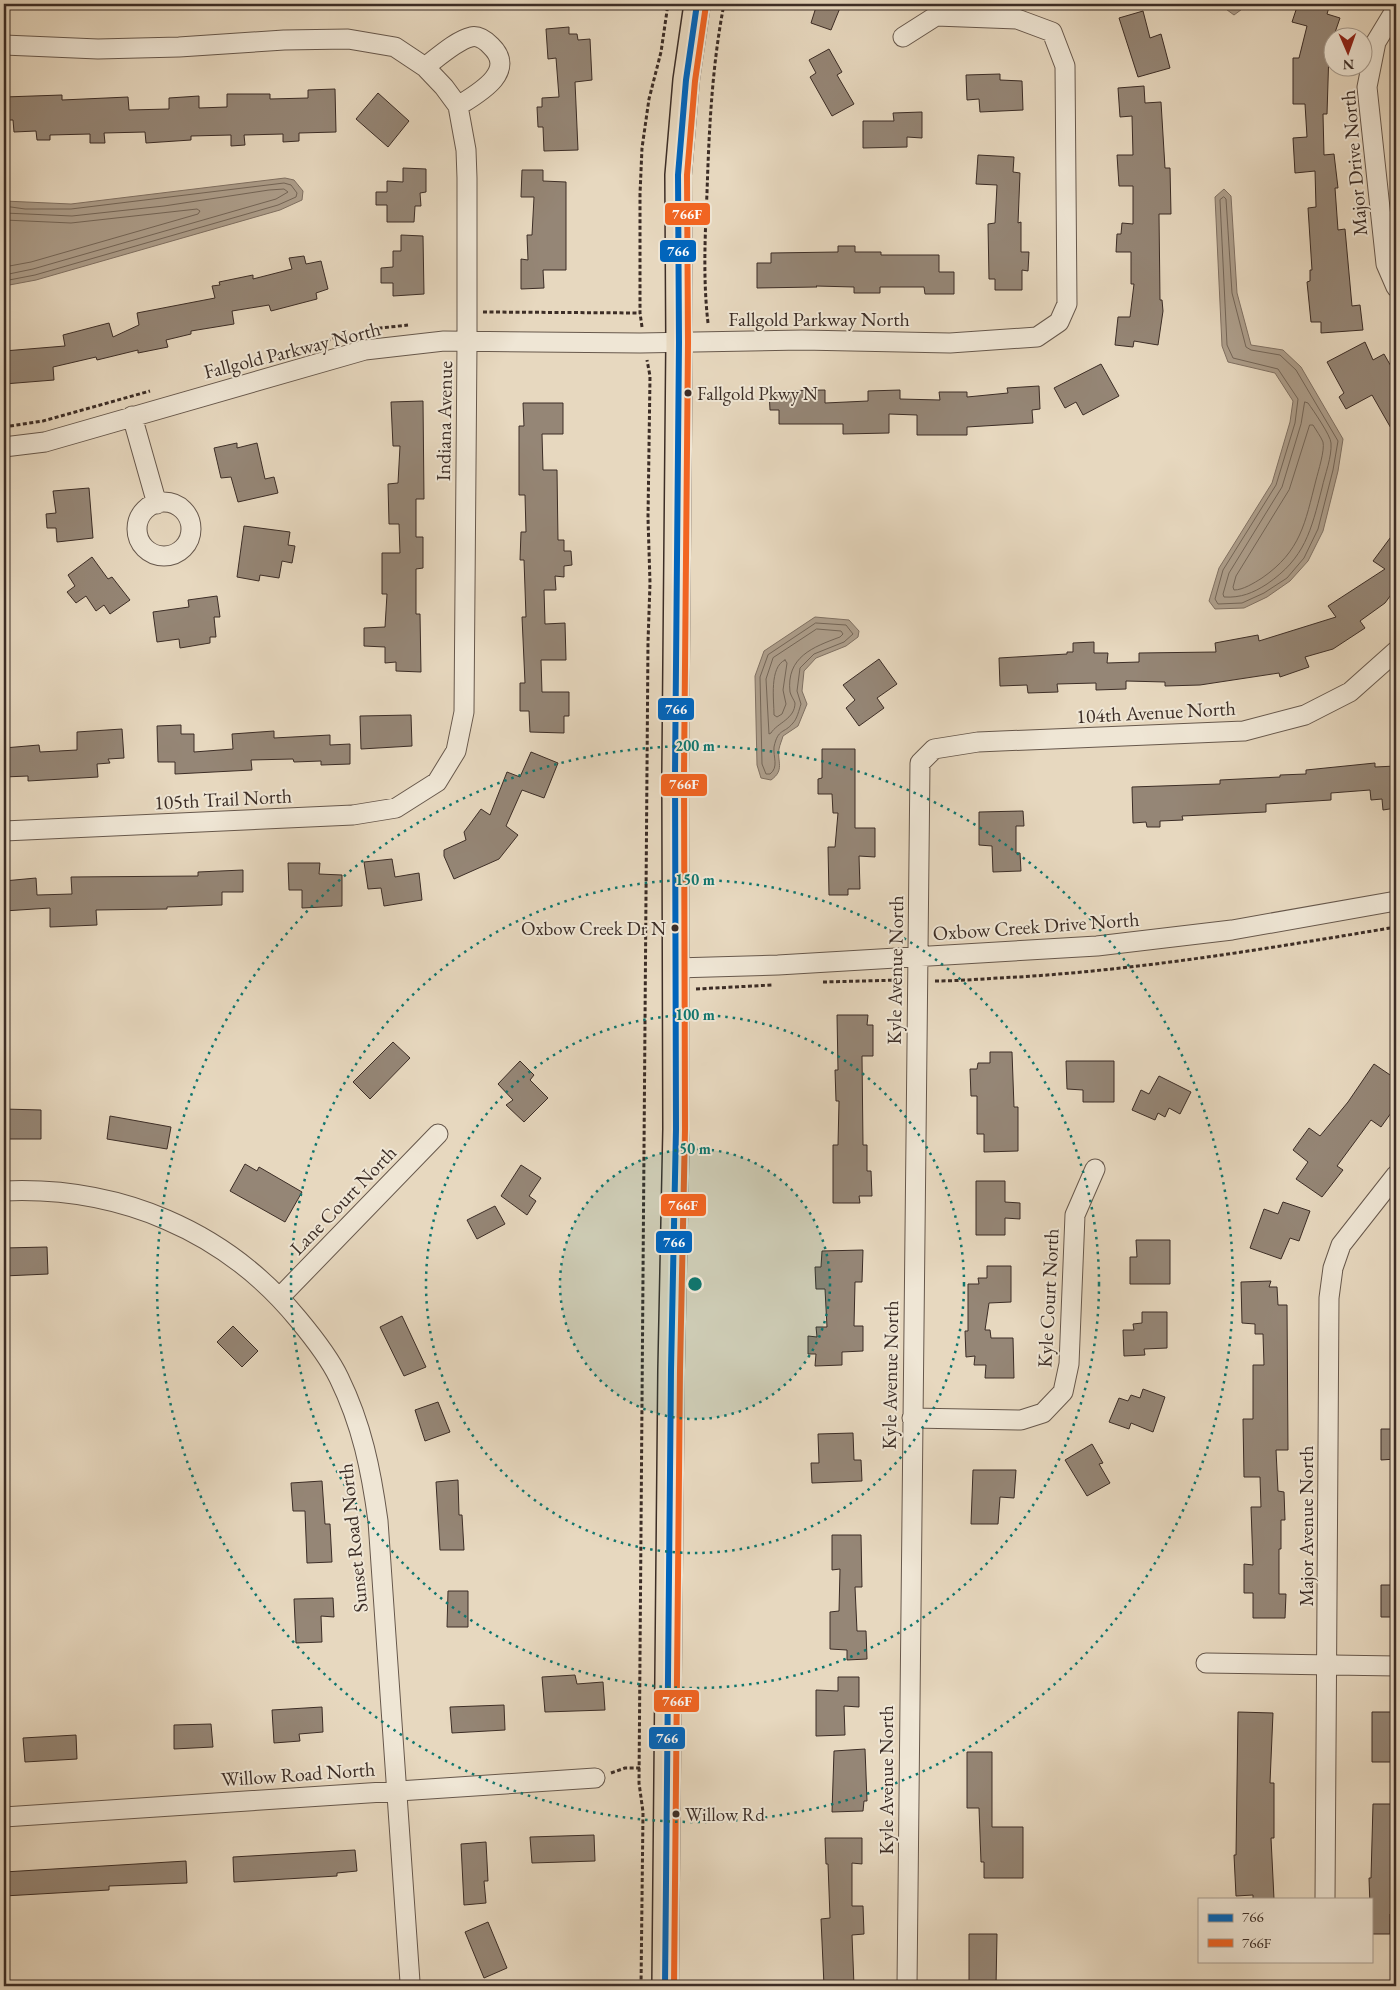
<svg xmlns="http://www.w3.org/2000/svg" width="1400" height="1990" font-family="'EB Garamond',serif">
<rect width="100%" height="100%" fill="#e7d8bf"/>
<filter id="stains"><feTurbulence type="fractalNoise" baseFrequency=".004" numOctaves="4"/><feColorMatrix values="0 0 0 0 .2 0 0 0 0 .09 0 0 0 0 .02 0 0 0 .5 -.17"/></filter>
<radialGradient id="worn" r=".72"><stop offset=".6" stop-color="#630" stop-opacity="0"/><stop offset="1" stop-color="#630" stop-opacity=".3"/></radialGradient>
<path fill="#ad9e8b" stroke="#807163" d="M1219 4H1249L1234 15Z
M285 178 294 180 303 191 302 200 280 210 36 280 4 286V201L71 204Z
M1224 189 1231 196 1237 293 1251 345 1283 350 1301 367 1343 439 1338 471 1323 531 1308 561 1290 581 1267 597 1244 608 1215 609 1209 601 1219 568 1272 483 1290 422 1293 401 1275 373 1228 362 1222 346 1215 197Z
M815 617 849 620 859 631 858 637 846 646 816 658 804 671 802 691 807 704 798 726 783 736C782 740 780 744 779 749 777 762 785 770 771 780L761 778 757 765 755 676 764 651Z"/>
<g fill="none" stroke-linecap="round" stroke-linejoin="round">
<path stroke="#746658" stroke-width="1" d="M1224 197 1226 199 1232 293 1246 347 1251 350 1280 355 1296 370 1338 441 1333 470 1318 529 1304 558 1287 578 1264 593 1242 603 1218 604 1215 599 1223 570 1276 485 1295 423 1298 399 1278 369 1233 358 1227 345 1220 200Z
M4 206 25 209H71L284 183 291 185 297 193 296 197 278 205 35 275 4 281
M4 213 72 216 164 206 269 190 284 189 288 192 276 199 33 269 4 275
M4 220 71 223 197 209 200 211 198 214 31 262 4 267
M1305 402 1308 403C1313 410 1331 436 1331 443 1332 457 1325 474 1322 488 1311 531 1305 558 1267 584 1253 593 1241 598 1224 597L1223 594 1229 573 1282 487 1301 424Z
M1310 425H1313C1316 430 1321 437 1323 442 1325 450 1318 472 1316 480 1305 523 1301 551 1262 578 1254 583 1243 590 1234 590L1233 587 1236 576 1289 490Z
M816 623 846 625 853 634 844 642 814 654 800 668 797 691 801 704C799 710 797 719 793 723 784 734 778 728 774 747 773 757 779 767 770 774H766L762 764 760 677 768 655Z
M817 629 841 631 843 634 840 637C813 647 786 657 790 692 791 696 794 700 795 703 795 719 777 723 771 733L769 734 766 679 773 658Z
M785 660 787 663 783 690 786 704 782 714 777 717 774 715C774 700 769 667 785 660Z"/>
</g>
<path fill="#958676" stroke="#3c2d26" d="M817 4H832L840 8 831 30 811 23Z
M1298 4H1330L1327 14 1340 18 1329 50 1327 114H1323L1324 155 1334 154 1338 188H1335L1338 230 1345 229 1352 306 1360 305 1363 330 1321 333V322H1311L1307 282 1310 281V270H1312L1308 208 1316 207 1315 171 1295 173 1293 138 1307 137 1305 104H1293V58H1299L1307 26 1292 22Z
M1143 11 1150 38 1161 34 1170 68 1138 77 1119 18Z
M569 27V34H577L578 40 590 39 592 80 575 82 578 150 544 151 543 127H538L537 107H542V98L559 97 556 58 548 59 546 29Z
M829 49 842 72 837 75 854 104 832 116 810 77 816 73 809 60Z
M1000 74V80L1022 81 1023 110 980 112 979 99 967 100 966 75Z
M1144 86 1145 103 1161 102 1165 168H1170L1171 214H1159L1160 300H1162L1163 311 1158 345 1134 341 1133 347 1115 345 1118 317H1130L1134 284H1131V252H1116L1117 234H1121L1122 223 1133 224V186H1119L1117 155H1133L1132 116 1120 117 1118 88Z
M335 89 336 132 299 133V141L283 142V134L244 135 245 145 231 146V135L191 136V140L146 143 145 132 104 133 105 143H90V134L50 135V140H37L36 131 14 132 13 120H4V97L62 95V100L128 97 129 110 169 109V98L199 96V108L227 107V94H270V99L308 98V90Z
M378 93 409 121 388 147 356 119Z
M922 112V138L907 137V147L863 148V121H894L893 113Z
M978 155 1014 157 1013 172 1020 173 1018 223 1021 222V252H1029L1028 271 1022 270V290H995V279H989L988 224 995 223 997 185 976 184Z
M403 168 426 169V192L420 193 421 206H415L414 222H387V205H376V192H387V181L403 182Z
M522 170H543V181L566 182V270H543L544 288 521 289V259L528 260 527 235H532L534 197H521Z
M401 235 423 236 424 294 393 296V283H381V268L393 267V251H401Z
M838 246H855V252H881V255H939V272H954V294H925L924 287H880V293H854V287L816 286 817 287 757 288V263H771V253L838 252Z
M304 256 306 264 321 261 328 289 316 293 317 299 271 311 269 305 232 311 234 324 191 331V334L166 340 168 347 138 353V350L97 360 96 357 53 367 54 380 4 384V351L65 346 63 335 109 323 113 337 139 325 137 313 215 298 212 286 220 285 219 282 253 275V279L292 269 289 258Z
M1365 342 1373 360 1384 354 1396 375V437L1372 395 1346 409 1339 397 1344 393 1327 362Z
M1101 364 1119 396 1083 415 1076 402 1065 408 1054 388Z
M1039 386 1040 409 1032 410 1033 423 967 427V435H917V415L889 414V433L843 434V424H779V410H770L769 391 825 390V403L868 401V391L900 390V399L940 400 939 392H967V397L1008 393 1007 388Z
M423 401 424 499H416V537H423V568L416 569V614H420L421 672 396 671V662L385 663V647L364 646V628L385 627 387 594H382V553H400L399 524H389L388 484 398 483 400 446H393L391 402Z
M523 403H563V434H542L543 470H557L558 540H564V551H571L572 565 564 566V577L555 576 556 590H544L545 624 565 623 566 660H541L542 692H569V716H564V733L530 732 529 711H520V683H525L522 617H526L524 560H520L521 532H526L525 495H519V426H524Z
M237 443V448L257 443 265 479 274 477 278 493 238 502 231 477 221 478 214 448Z
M89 488 93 538 57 542 56 528H47L46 514 56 513 53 491Z
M244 526 290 532 288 545 295 546 292 563 282 561 279 578 260 575 259 581 237 577Z
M1396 530V588L1385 603 1360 621 1365 628 1333 649 1305 657 1309 667 1280 677 1279 673 1200 685 1165 686V682L1126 681V689L1096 690V683L1057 684 1058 692 1028 693 1027 685 1000 686 999 658 1067 654V652H1073V643L1094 642V653H1108L1107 663 1139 662V653L1216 652 1215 643 1258 635 1259 641 1336 617 1328 606 1385 569 1373 561Z
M92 557 108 579 112 577 130 600 110 614 104 605 96 611 86 596 76 603 67 592 75 586 68 575Z
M217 596 220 617H214L216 637H210V643L180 648 179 639 157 642 153 612 189 607 188 600Z
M879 659 897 684 877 698 884 708 859 726 846 708 855 700 843 685Z
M411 715 412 746 361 749 360 716Z
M181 725V734H194V752L233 749 232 734 274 731V738L330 735V745L350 744V764L321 765V761L294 762 293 759 251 760 252 770 175 774V762H158L157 726Z
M122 729 124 758 108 759 110 763 97 764 98 777 28 781V776L4 777V748L39 745 40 752 77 750V732Z
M822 749H855V828H875V857L859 856 860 889H848V895H829L828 847H835L838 813H833L832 794H818V779L822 778Z
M531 752 558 763 544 798 522 790 506 826 518 835 499 859 454 879 444 856V850L466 840 464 832 481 809 490 815 507 772 520 777Z
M1375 763V767L1396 766V808L1383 810 1382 799 1371 800 1370 790 1331 793V800L1266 804V812L1182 816 1183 820 1160 821V827H1147L1146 822 1133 823 1132 787 1220 784V780L1280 777V775L1306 774V770Z
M1023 811 1024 826H1016V853H1020L1021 871 993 872 992 846 979 845V812Z
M392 859 395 877 419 873 422 900 384 906 381 888 368 889 364 862Z
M288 863H320L319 874 342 875V906L302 908V890H289Z
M243 870V892H222V905L167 907V909L96 910 97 925 50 927V908L4 911V881L36 878 37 895 72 894 71 877 198 876V872Z
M837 1015H868L867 1025H873V1056H862L863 1145H867V1171H871L872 1196H859L860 1203H833V1145H838L839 1101H836L835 1070H838Z
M393 1042 410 1058 370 1099 353 1082Z
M990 1052H1012L1014 1107H1018V1151L984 1152V1134H977V1096H971L970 1069H977L978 1063H990Z
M520 1061 534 1075 530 1080 548 1098 524 1122 506 1105 513 1100 498 1084Z
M1066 1061H1114V1102H1083V1090L1067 1089Z
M1374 1064 1396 1079V1106L1381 1127 1371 1120 1337 1166 1343 1170 1322 1197 1296 1179 1308 1162 1293 1150 1309 1128 1320 1136 1348 1102Z
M1159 1076 1191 1092 1180 1114 1169 1108 1165 1117 1158 1113 1155 1120 1132 1110 1141 1090 1149 1094Z
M4 1109 41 1110V1139H4Z
M110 1116 171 1127 167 1149 107 1139Z
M245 1164 257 1171 259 1167 302 1192 285 1222 230 1191Z
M521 1165 541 1178 529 1196 536 1201 527 1215 501 1196Z
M976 1181H1005V1202L1020 1203V1219L1005 1218V1235H976Z
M1283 1202 1310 1211 1299 1241 1290 1238 1281 1259 1250 1248 1264 1209 1278 1214Z
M495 1206 505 1224 477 1239 467 1220Z
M1136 1240H1170V1284H1130V1257H1137Z
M47 1247 48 1274 4 1276V1248Z
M863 1250 862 1282H855L854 1326H863V1351L842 1352V1365L815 1366 816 1354H808V1336L817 1337 816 1327H827L825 1289H816L815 1267H821L822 1251Z
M987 1266H1011V1302L989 1303 985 1330H990L991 1338H1013L1014 1378H985L986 1365H974L975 1356 966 1357 965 1331H968V1284H979L978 1278H987Z
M1271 1281 1269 1287H1277L1278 1305H1287L1288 1450H1276L1278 1491 1284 1492 1285 1520H1281V1549H1279V1594H1286L1285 1618H1253V1593H1244V1564L1253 1565 1251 1507H1261L1260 1477H1244L1243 1419H1253V1365H1264L1263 1334H1255V1324L1242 1323 1241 1282Z
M1142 1312H1167V1348L1144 1349 1145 1355 1124 1356 1123 1330H1134L1133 1324 1142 1323Z
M402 1316 426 1367 404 1376 380 1327Z
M233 1326 258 1351 242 1367 217 1342Z
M1143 1389 1165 1397 1153 1432 1131 1423 1129 1429 1109 1422 1119 1398 1128 1401 1131 1395 1140 1398Z
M438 1402 450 1432 425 1441 415 1410Z
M1381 1429H1396V1459L1381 1460Z
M853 1433 854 1460H861L862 1481 812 1483 811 1463H819L818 1434Z
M1092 1444 1103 1463 1099 1464 1110 1483 1087 1496 1065 1460Z
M973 1470H1016L1014 1498 1000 1497 998 1524H971Z
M458 1480 459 1515H462L464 1550H440L436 1482Z
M322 1481 325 1524H330L332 1562 307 1563 305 1511H293L291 1483Z
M832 1535H861L862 1587H855L857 1631H866L867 1659 847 1660V1650L830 1649V1612L839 1611 840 1569 832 1570Z
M1381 1585H1396V1617H1381Z
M448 1591H468V1627H447Z
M333 1598 334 1617 321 1616 322 1642 296 1643 294 1599Z
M575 1675 577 1684 603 1682 605 1710 545 1712 542 1677Z
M838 1677H859V1707L844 1706 845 1735 816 1736V1690L838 1691Z
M504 1705 505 1730 452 1733 450 1707Z
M322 1707 323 1732 299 1734 300 1741 274 1743 272 1710Z
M1238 1712 1273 1713 1270 1783H1274V1838H1271L1274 1899H1253V1895L1236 1896 1234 1855H1236Z
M1372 1712H1394L1396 1762H1372Z
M211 1724 213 1747 174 1749V1725Z
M76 1735 77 1759 25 1762 23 1738Z
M865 1749 867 1801H864L863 1811 832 1812 834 1751Z
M967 1752H992V1827H1023V1878H984V1862H981L979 1808H967Z
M1373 1804H1396V1914H1390V1934H1371L1369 1878H1371Z
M594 1835 595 1861 532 1863 530 1837Z
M825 1838H862V1864L852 1863V1906H863L864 1934 852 1935 854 1986H824L821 1919 830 1918 828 1864H826Z
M486 1842 488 1881H484L486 1903 464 1905 461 1844Z
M355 1850 357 1871 337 1873V1876L234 1882 233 1857Z
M186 1861 187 1883 109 1886V1890L4 1896V1872Z
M488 1922 507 1968 484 1978 465 1932Z
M969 1934H997L996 1986H969Z"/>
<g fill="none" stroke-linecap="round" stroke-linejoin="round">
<defs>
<path id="minor" d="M1396 9 1376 42 1367 87 1386 264 1396 287
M4 45 98 49 179 47 284 40 348 39 395 47 425 67 444 87 458 106 466 150 467 178V343L464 712 456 751 437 782 396 808 353 815 4 831
M425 67C437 58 457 40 471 37 479 35 486 41 491 46 518 72 477 94 458 106
M132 416 157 504
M4 447 45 442 365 350 444 341 640 343 802 340 950 343 1037 337 1059 322 1067 304 1065 66 1052 32 1017 19 936 16 903 37
M137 529a27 27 0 1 1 54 0a27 27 0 1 1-54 0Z
M676 968 778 965 1097 946 1232 930 1396 901
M4 1191C118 1186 225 1230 298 1319 313 1337 329 1357 339 1378 362 1425 371 1470 378 1521L410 1982
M280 1297 438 1134
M912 1418 1021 1420 1043 1413 1063 1392 1069 1364 1075 1215 1095 1169
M1206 1663 1396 1666
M4 1817 595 1778
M1325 1899 1329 1298 1333 1268 1341 1245 1396 1175
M907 1986 920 763 934 749 978 742 1244 731 1305 715 1350 692 1396 651"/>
<path id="major" d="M665 1986 671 1370 676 1129 675 774 679 342 678 175 686 80 697 4"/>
</defs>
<use href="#minor" stroke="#67584c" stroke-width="21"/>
<use href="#major" stroke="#3c2d26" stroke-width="28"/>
<path stroke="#3c2d26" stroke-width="3" stroke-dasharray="4 2.5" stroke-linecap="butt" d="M483 312 640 313
M708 323C703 280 705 236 707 193 709 130 712 66 724 4
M642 327 640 313V194L642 148 649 99 661 52 668 4
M372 329 408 325
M295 349 347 335
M10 426 43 421 150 391
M935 981C963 981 991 978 1019 977 1146 969 1271 948 1396 927
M823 982 901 980
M696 989 772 985
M611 1773 625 1768H640
M641 1986 643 1812 639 1783 648 642 650 583 648 518 650 376 647 360"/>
<use href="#minor" stroke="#efe6d5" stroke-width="19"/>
<use href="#major" stroke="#e7d8bf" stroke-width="25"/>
<defs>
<path id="bus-1" d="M665 1986 671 1370 676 1129 675 774 679 342 678 175 686 80 697 4"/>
<path id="bus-2" d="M674 1986 680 1370 685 1129 684 774 688 342 687 175 695 81 706 5"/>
</defs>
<use href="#bus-1" stroke="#efe6d5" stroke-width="10"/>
<use href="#bus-2" stroke="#efe6d5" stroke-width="10"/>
<use href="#bus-1" stroke="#0065bd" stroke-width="6"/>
<use href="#bus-2" stroke="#f26522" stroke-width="6"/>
</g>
<circle cx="695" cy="1284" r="135" fill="#0f766e" fill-opacity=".12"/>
<g fill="none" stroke="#0f766e" stroke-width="2.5" stroke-dasharray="2.5 5">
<circle cx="695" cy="1284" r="135"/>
<circle cx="695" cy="1284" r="269"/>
<circle cx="695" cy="1284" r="404"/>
<circle cx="695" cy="1284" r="538"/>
</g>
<g fill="#3c2d26" stroke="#efe6d5" stroke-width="2">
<circle cx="688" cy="393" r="4.5"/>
<circle cx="675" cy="928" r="4.5"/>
<circle cx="676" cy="1814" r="4.5"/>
</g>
<g text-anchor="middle" stroke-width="4" stroke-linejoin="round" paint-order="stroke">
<g font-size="19" fill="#3c2d26" stroke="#efe6d5" text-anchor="start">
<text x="697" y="400">Fallgold Pkwy N</text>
<text x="666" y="935" text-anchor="end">Oxbow Creek Dr N</text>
<text x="685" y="1821">Willow Rd</text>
</g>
<g font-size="20" fill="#3c2d26" stroke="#efe6d5">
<text transform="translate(1354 163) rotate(-95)" y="7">Major Drive North</text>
<text x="819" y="326">Fallgold Parkway North</text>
<text transform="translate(292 350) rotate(-14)" y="7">Fallgold Parkway North</text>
<text transform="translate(444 421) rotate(-89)" y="7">Indiana Avenue</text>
<text transform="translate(1156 712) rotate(-3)" y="7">104th Avenue North</text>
<text transform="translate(223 799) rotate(-3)" y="7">105th Trail North</text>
<text transform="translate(1036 926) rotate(-4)" y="7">Oxbow Creek Drive North</text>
<text transform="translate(895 970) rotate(-89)" y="7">Kyle Avenue North</text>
<text transform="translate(343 1200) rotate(-46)" y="7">Lane Court North</text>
<text transform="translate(1048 1298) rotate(-87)" y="7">Kyle Court North</text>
<text transform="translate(890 1375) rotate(-89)" y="7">Kyle Avenue North</text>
<text transform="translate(1306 1526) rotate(-90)" y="7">Major Avenue North</text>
<text transform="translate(353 1538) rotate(-96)" y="7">Sunset Road North</text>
<text transform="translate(298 1774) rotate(-4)" y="7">Willow Road North</text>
<text transform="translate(886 1780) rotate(-90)" y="7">Kyle Avenue North</text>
</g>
</g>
<circle cx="695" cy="1284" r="8" fill="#0f766e" stroke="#efe6d5" stroke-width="2.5"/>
<g font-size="15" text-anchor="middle" font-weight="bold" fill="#0f766e" stroke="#efe6d5" stroke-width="4" stroke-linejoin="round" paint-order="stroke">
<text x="695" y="751">200 m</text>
<text x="695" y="885">150 m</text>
<text x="695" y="1020">100 m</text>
<text x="695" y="1154">50 m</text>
</g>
<g stroke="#efe6d5" stroke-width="2">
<rect x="664" y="202" width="47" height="24" rx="5" fill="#f26522"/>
<rect x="659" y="239" width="38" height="24" rx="5" fill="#0065bd"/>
<rect x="657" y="697" width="38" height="24" rx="5" fill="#0065bd"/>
<rect x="660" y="773" width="48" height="24" rx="5" fill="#f26522"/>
<rect x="660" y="1193" width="47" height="24" rx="5" fill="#f26522"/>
<rect x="655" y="1230" width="38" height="24" rx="5" fill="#0065bd"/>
<rect x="653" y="1689" width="47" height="24" rx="5" fill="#f26522"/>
<rect x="648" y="1726" width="38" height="24" rx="5" fill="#0065bd"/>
</g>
<g font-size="14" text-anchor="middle" font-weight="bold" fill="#fff">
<text x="687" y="219">766F</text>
<text x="678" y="256">766</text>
<text x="676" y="714">766</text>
<text x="684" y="789">766F</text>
<text x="683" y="1210">766F</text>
<text x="674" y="1247">766</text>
<text x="677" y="1706">766F</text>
<text x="667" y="1743">766</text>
</g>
<rect width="1400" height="1990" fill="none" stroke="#e7d8bf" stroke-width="20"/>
<rect x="5" y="5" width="1390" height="1980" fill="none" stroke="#3c2d26" stroke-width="2.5"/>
<rect x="10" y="10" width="1380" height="1970" fill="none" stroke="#3c2d26"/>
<rect x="1198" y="1898" width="175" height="65" fill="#efe6d5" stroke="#a79c8f"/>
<rect x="1208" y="1914" width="25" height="8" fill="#0065bd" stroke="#a79c8f"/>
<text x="1242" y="1922" font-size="15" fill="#3c2d26">766</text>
<rect x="1208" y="1939" width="25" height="8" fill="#f26522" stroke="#a79c8f"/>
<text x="1242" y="1948" font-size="15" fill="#3c2d26">766F</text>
<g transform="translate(1348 52) rotate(178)"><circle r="24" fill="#efe6d5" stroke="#a79c8f"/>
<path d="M0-4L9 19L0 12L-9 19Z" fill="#8f2418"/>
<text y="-8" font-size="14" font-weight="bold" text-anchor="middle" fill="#3c2d26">N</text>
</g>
<rect width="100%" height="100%" filter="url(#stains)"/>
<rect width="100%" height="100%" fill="url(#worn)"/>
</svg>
